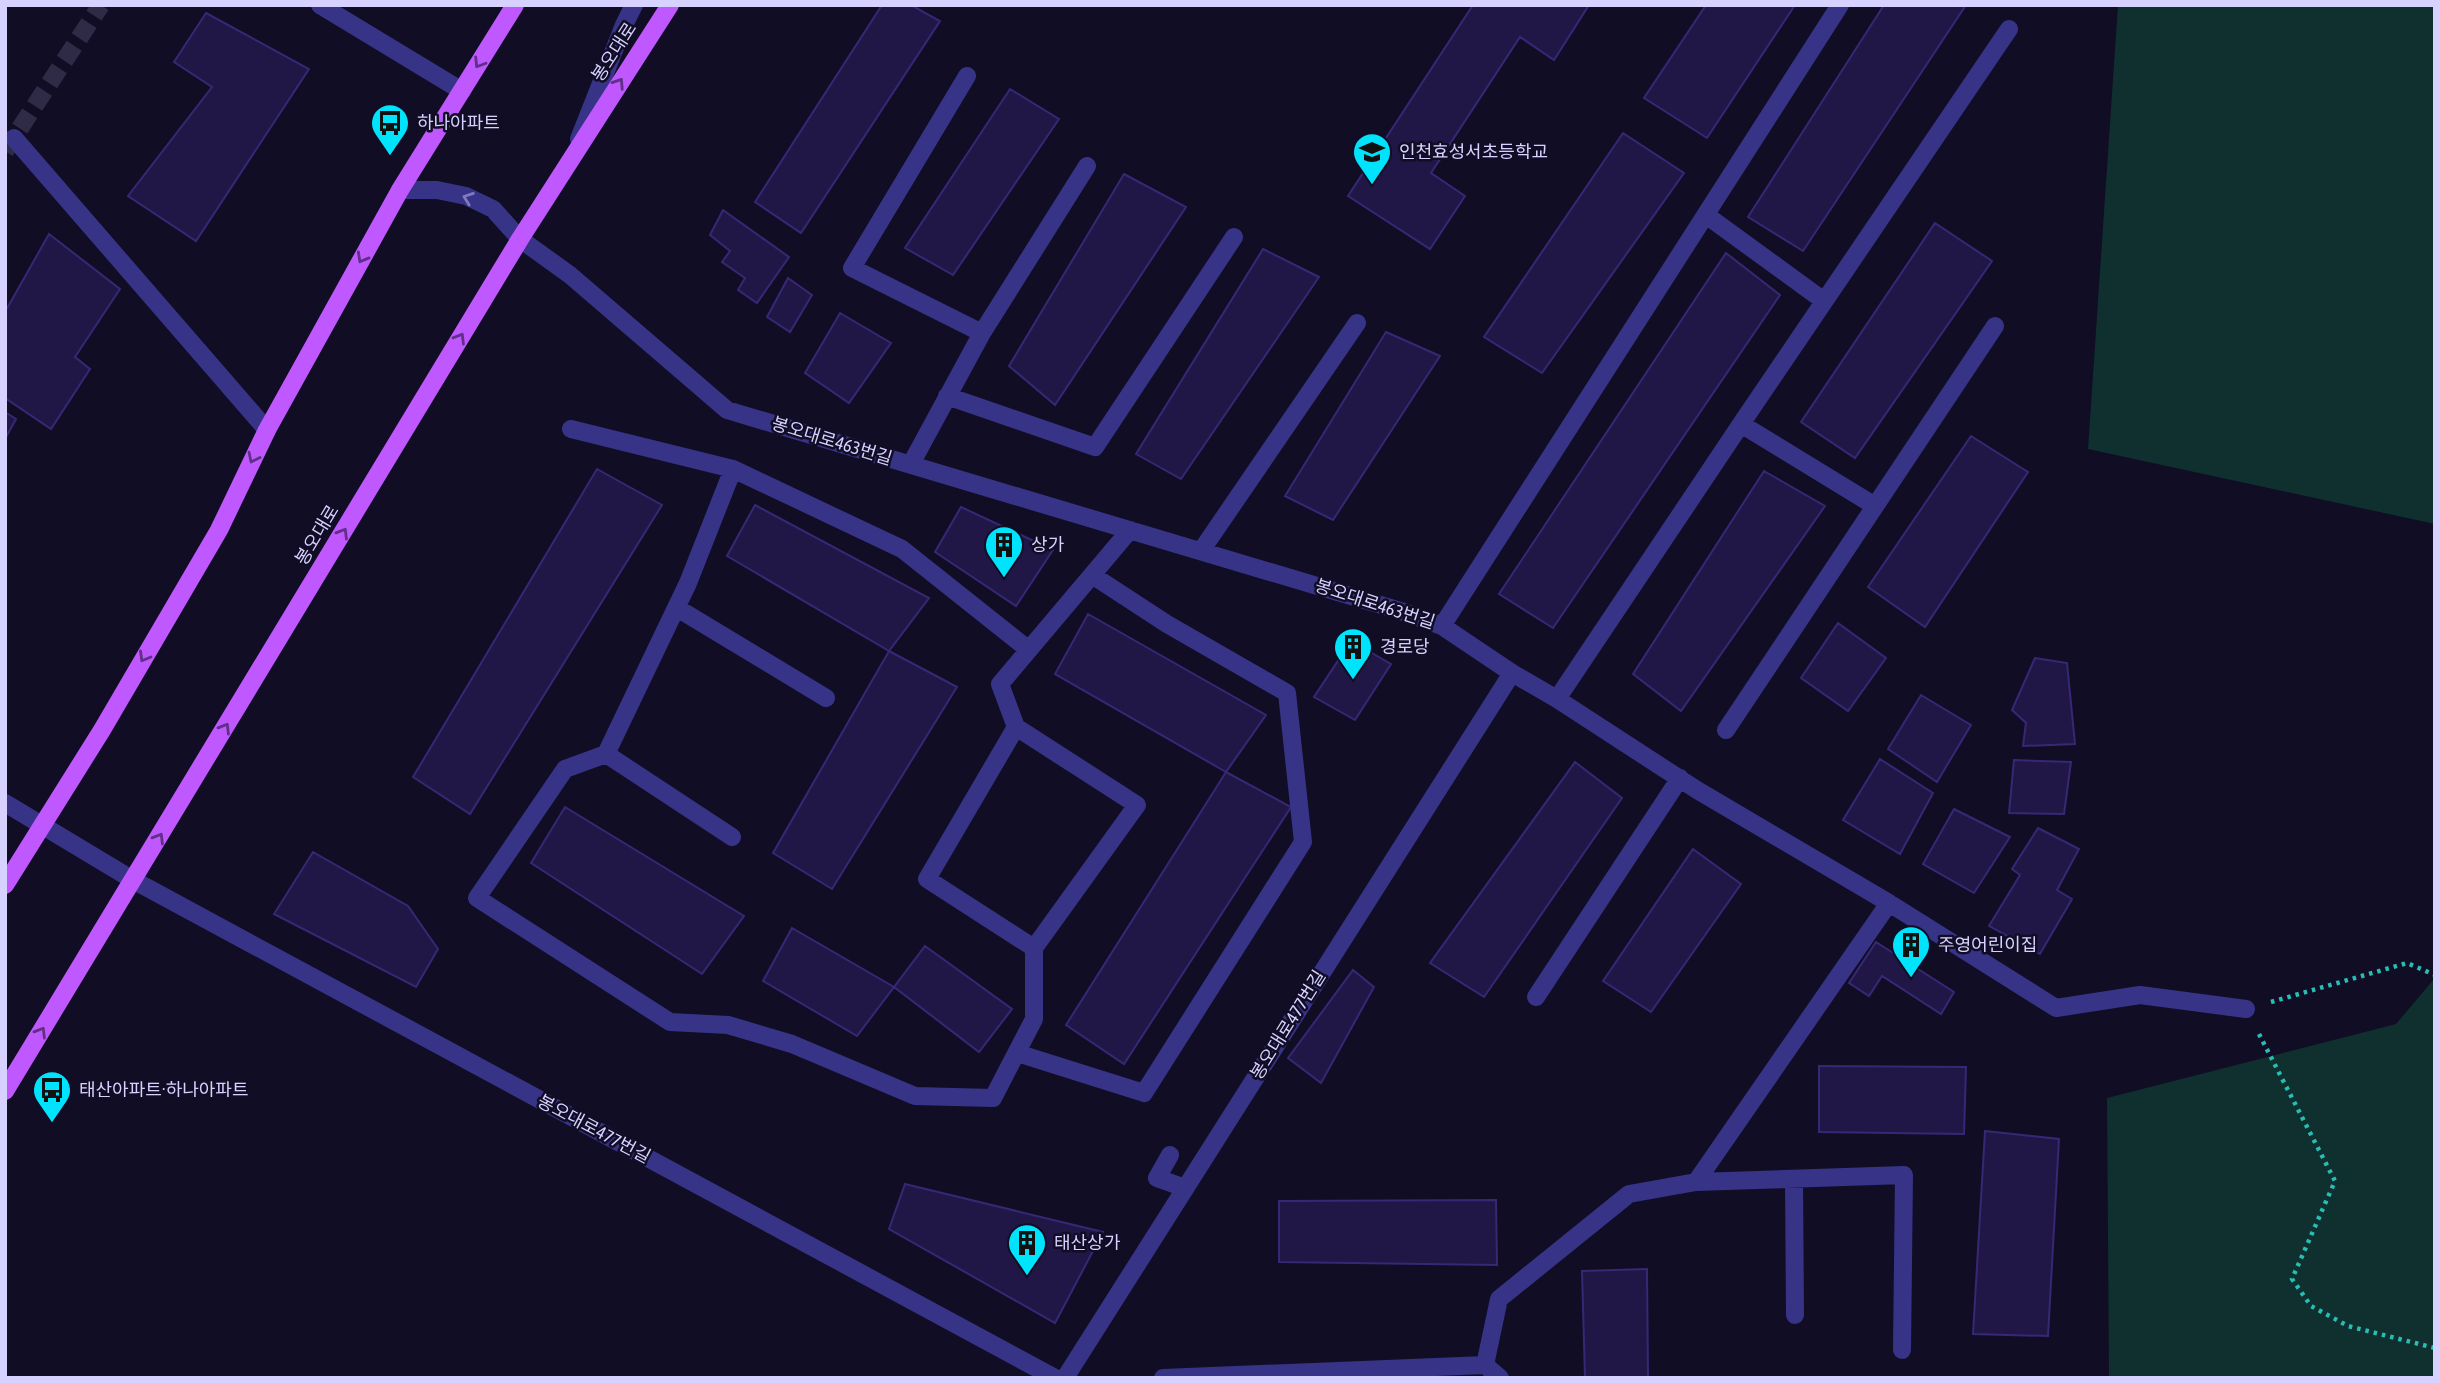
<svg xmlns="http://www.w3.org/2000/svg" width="2440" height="1383" font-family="'Asap Condensed','Noto Sans KR',sans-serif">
<rect width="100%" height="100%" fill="#110d25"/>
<path fill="#0f302e" d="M2118 5H2435V524L2088 449Z
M2435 978V1378H2109L2107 1098 2396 1024Z"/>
<path fill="#211747" stroke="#372875" stroke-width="2" d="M882 5H911L940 21 801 233 755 202Z
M1473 5H1589L1554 60 1520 37 1431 173 1465 196 1430 249 1348 196Z
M1706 5H1795L1707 138 1644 98Z
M1884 5H1966L1803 251 1748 217Z
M206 13 309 69 196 241 128 196 212 87 174 62Z
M1010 89 1059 119 953 275 905 248Z
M1623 133 1684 173 1542 373 1484 337Z
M1124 174 1186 207 1055 405 1009 366Z
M723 210 789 257 757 303 738 290 745 278 722 262 730 251 710 235Z
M1935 223 1992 261 1855 458 1801 422Z
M49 234 120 289 75 357 90 369 51 429 5 398V312Z
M1263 249 1319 277 1181 479 1136 454Z
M1726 253 1780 295 1553 628 1499 594Z
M788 278 812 295 790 332 767 317Z
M840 313 891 343 849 403 805 373Z
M1386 332 1440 356 1333 520 1285 496Z
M5 412 16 419 5 439Z
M1971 436 2028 472 1925 627 1868 587Z
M597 469 662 505 470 814 413 777Z
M1764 471 1825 506 1681 711 1633 674Z
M755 505 929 598 889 651 727 556Z
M961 507 1053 550 1016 606 935 552Z
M1088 614 1266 715 1226 772 1055 674Z
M1838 623 1886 658 1848 711 1801 678Z
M1351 641 1391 664 1355 720 1314 697Z
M889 651 957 687 832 889 773 853Z
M2035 658 2067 663 2075 744 2023 746 2026 723 2012 710Z
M1921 695 1971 725 1937 782 1888 749Z
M1880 759 1933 793 1900 854 1843 820Z
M2014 760 2071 762 2064 814 2009 813Z
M1575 762 1622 798 1484 997 1430 963Z
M1226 772 1291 807 1124 1064 1066 1025Z
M565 807 744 916 702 974 531 863Z
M1954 809 2010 837 1974 893 1923 864Z
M2038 828 2079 849 2057 890 2072 899 2040 954 1989 926 2020 875 2012 869Z
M1693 849 1741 884 1651 1012 1603 981Z
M313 852 408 906 438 949 416 987 274 914Z
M792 928 894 987 857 1036 763 981Z
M1876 942 1954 992 1941 1014 1882 976 1869 996 1849 983Z
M925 946 1012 1009 979 1052 894 987Z
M1353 970 1374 987 1321 1083 1288 1058Z
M1819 1066 1966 1067 1964 1134 1819 1132Z
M1985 1131 2059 1139 2048 1336 1973 1334Z
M905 1184 1103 1232 1055 1323 889 1229Z
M1496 1200 1497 1265 1279 1262V1201Z
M1647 1269 1648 1377 1585 1378 1582 1271Z"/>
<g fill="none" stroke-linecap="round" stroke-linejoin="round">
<path stroke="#2f2a46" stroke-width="18" stroke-dasharray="18 9" stroke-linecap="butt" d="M5 151 101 5"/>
<path stroke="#26beb5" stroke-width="4.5" stroke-dasharray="3.5 5" stroke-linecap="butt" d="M2271 1002 2407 963 2435 975
M2259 1034 2335 1181 2292 1279 2311 1306 2348 1326 2435 1348"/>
<path stroke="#373488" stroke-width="18" d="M320 5 462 91
M967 76 852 268 982 333 1087 166
M14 138 267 430
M579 139 624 25 634 5
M400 190H437L466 196 493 209 520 239 570 275 727 410 1401 611 1442 626 1512 673 1557 699 1697 790 1889 903 2056 1008 2140 995 2246 1009
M1706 215 1824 301
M947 396 1095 447 1234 237
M1741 424 1875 506
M571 429 733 469 902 549 1029 650
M911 464 982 333
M733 469 688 583 606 754 565 769 477 898 670 1022 728 1025 792 1044 915 1096 993 1098 1034 1019V948
M1201 551 1357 323
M677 608 826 698
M1442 626 1840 5
M1557 699 1741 424 2009 29
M1016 727 927 879 1034 948 1137 805 1016 727 1000 684 1130 530
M1726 730 1995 326
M606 754 732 837
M5 803 133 880 1055 1378
M1536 997 1680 778
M1017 1053 1144 1093 1303 842 1287 693 1167 624 1092 575
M1170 1155 1157 1178 1185 1188
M1794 1179 1795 1315
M1696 1182 1904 1175 1902 1350
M1485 1365 1499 1299 1629 1194 1696 1182 1889 903
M1065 1378 1512 673
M1163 1378 1485 1365 1500 1378"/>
<path stroke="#c058ff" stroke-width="18" d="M5 885 102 730 219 530 267 430 400 190 515 5
M5 1091 520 239 670 5"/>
</g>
<defs><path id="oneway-chevron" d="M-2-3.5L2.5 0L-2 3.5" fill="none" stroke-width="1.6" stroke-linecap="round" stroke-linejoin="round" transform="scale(1.75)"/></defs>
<g stroke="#602f87">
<use href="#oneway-chevron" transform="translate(479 63) rotate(122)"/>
<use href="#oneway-chevron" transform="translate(619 83) rotate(-57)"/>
<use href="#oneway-chevron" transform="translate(362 258) rotate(119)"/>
<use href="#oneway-chevron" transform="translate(460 338) rotate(-59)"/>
<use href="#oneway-chevron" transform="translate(253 458) rotate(116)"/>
<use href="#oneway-chevron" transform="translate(343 533) rotate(-59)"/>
<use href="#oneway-chevron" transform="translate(144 657) rotate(120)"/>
<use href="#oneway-chevron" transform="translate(225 728) rotate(-59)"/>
<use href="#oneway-chevron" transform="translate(159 838) rotate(-59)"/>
<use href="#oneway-chevron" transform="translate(41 1032) rotate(-59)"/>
</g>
<use stroke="#7f7bbe" href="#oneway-chevron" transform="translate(468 198) rotate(-160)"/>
<defs>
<symbol id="bus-pin" viewBox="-11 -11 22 30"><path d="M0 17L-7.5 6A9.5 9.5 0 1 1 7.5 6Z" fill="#00e3fc" stroke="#110d25"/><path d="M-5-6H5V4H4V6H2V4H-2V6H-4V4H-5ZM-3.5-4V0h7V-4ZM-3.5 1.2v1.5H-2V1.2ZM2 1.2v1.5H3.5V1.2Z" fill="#111"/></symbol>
<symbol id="school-pin" viewBox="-11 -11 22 30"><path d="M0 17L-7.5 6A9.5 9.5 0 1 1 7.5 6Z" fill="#00e3fc" stroke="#110d25"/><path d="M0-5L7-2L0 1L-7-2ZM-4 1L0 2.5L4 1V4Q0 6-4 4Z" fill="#111"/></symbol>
<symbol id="building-pin" viewBox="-11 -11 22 30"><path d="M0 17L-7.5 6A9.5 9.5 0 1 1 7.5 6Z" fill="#00e3fc" stroke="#110d25"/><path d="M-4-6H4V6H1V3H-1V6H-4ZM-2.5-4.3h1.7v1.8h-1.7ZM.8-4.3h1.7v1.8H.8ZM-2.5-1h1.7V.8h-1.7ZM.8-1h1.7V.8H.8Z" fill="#111"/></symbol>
</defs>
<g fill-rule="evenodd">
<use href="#bus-pin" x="368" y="101" width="44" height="60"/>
<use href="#school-pin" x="1350" y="130" width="44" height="60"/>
<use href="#building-pin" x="982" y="523" width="44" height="60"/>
<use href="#building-pin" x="1331" y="625" width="44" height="60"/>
<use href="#building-pin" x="1889" y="923" width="44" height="60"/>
<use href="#bus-pin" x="30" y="1068" width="44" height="60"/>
<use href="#building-pin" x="1005" y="1221" width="44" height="60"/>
</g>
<g text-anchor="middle" stroke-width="5" stroke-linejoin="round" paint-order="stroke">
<g font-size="18" fill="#d6d1ff" stroke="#110d25">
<text transform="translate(614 52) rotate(-57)" y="6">봉오대로</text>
<text transform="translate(832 441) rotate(17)" y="6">봉오대로463번길</text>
<text transform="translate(317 535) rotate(-59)" y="6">봉오대로</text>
<text transform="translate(1375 604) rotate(18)" y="6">봉오대로463번길</text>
<text transform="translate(1288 1025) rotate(-58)" y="6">봉오대로477번길</text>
<text transform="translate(594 1129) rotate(28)" y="6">봉오대로477번길</text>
</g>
<g font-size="18" fill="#d6d1ff" stroke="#110d25" text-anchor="start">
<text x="417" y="129">하나아파트</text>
<text x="1399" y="158">인천효성서초등학교</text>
<text x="1031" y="551">상가</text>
<text x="1380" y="653">경로당</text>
<text x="1938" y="951">주영어린이집</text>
<text x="79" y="1096">태산아파트·하나아파트</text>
<text x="1054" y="1249">태산상가</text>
</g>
</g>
<rect width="2440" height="1383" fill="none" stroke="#d6d1ff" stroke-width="14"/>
</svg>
